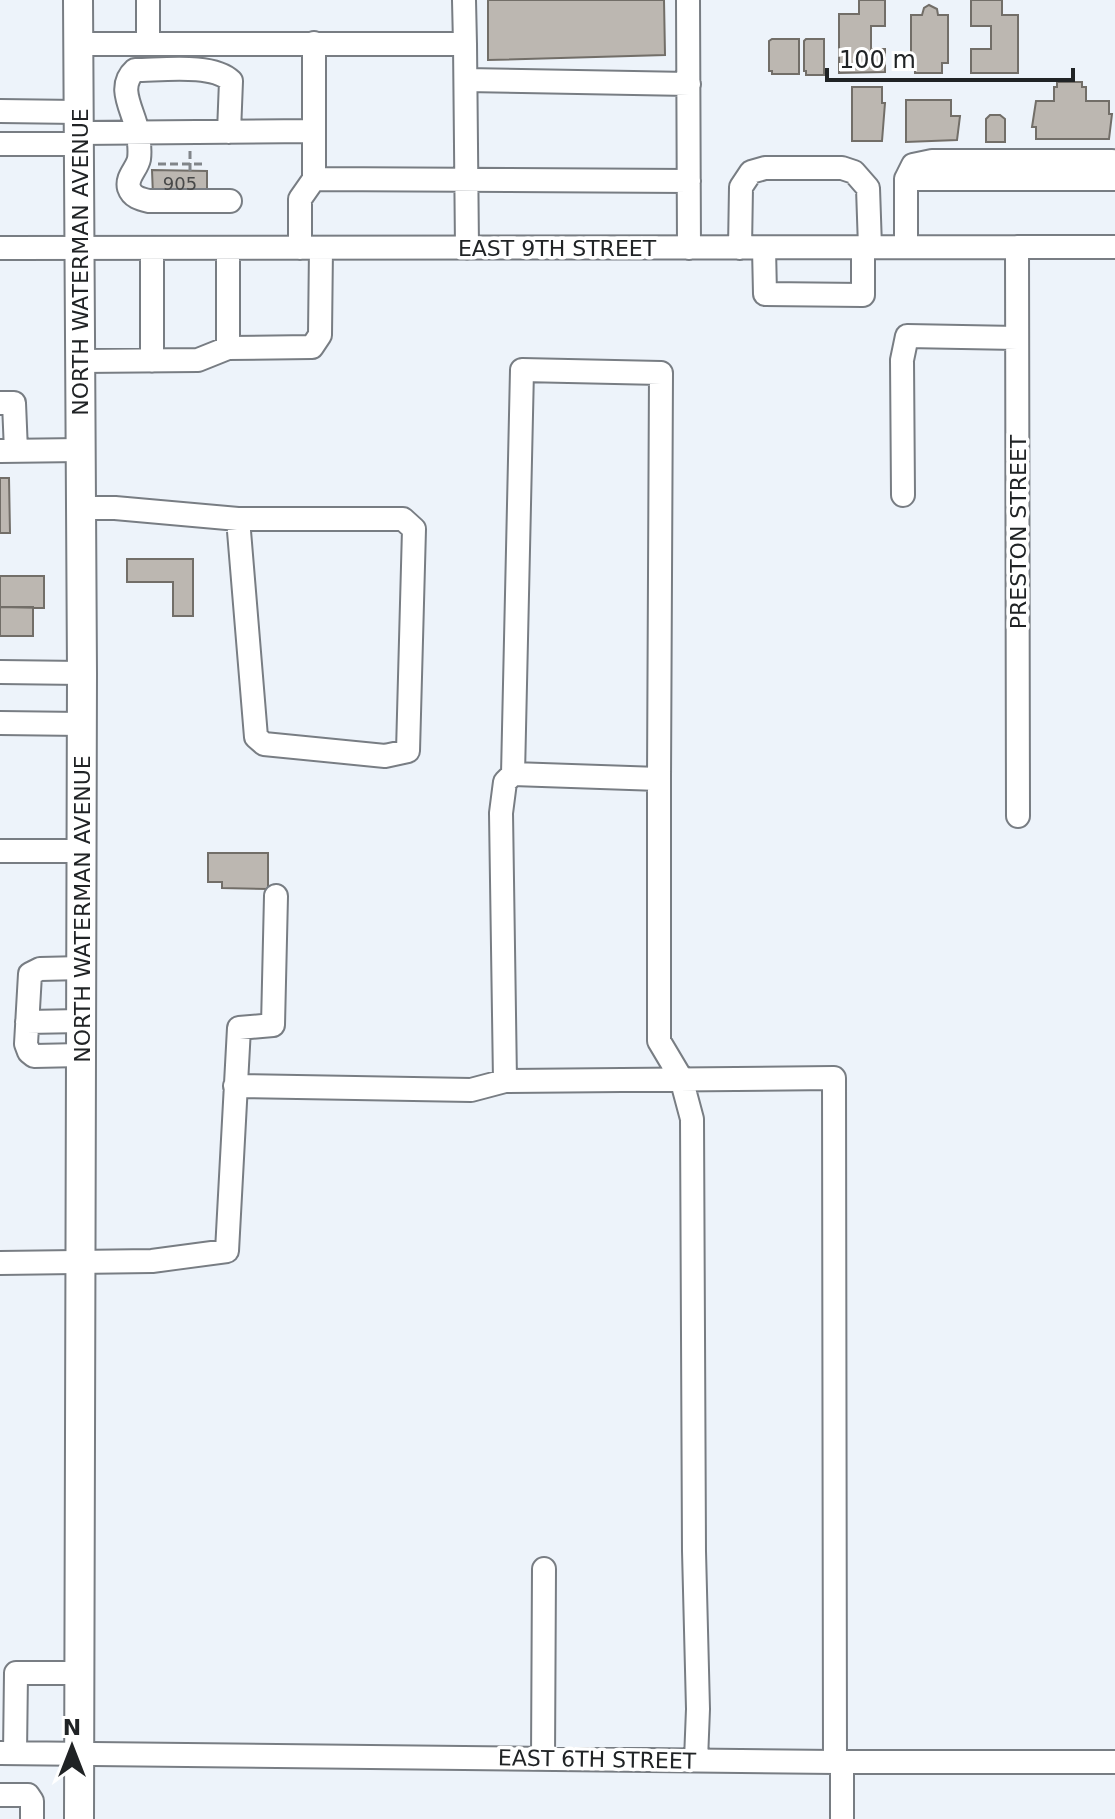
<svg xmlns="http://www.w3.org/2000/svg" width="1115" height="1819" font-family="'DejaVu Sans',sans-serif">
<rect width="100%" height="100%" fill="#edf3fa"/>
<path fill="#bcb7b1" stroke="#726e68" stroke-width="2" d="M488 0H664L665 55 488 60Z
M859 0H885V26H871V49H885V72L839 73V14H859Z
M971 0H1002V15H1018V73H971V49H991V26H971Z
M929 5 937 9 938 15H948V63H942V73H915V63H911V15H922L924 8Z
M772 39H799V74H772V71H769V41Z
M806 39H824V75H806V71H804V41Z
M1057 82H1082V87H1086V101H1109V114H1112L1109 139H1036V127H1032L1036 101H1054V87H1057Z
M852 87H882V103H885L882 141H852Z
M906 100H951V116H960L957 140 906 142Z
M990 115H1000L1005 119V142H986V119Z
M152 170 207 171V197L153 196Z
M0 478H9L10 533H0Z
M127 559H193V616H173V582H127Z
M0 576H44V608L0 607Z
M0 607H33V636H0Z
M208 853H268V889L222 888V882H208Z"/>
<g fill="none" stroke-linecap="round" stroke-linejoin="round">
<defs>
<path id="minor" d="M148 0V44H465L467 248
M464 0 465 44
M688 0 689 248
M78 44H148
M466 80 689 84
M0 111 78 112
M229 132 231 81C213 63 161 70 135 70 115 88 135 112 138 134 139 141 140 152 139 159 137 169 126 177 129 188 132 197 140 199 149 201H230
M78 133 314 131
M0 144H78
M314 179 689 181
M906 179 913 165 932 161H1112L1115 165
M906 247V179H1115
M1017 247 1018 816
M0 248 1115 247
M300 248V199L314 179V43
M740 248 741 187 751 172 765 168H842L854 172 868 188 870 247
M764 248 765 294 863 295V247
M228 348V248
M81 361 198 360 228 348 312 347 320 335 321 248
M152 361V248
M0 403H14L16 451
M0 451 81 450
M903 495 902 360 907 336 1017 338
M81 508H115L238 519H403L414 529 408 751 385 756 264 744 256 737 238 519
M0 672 82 673
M0 723 82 724
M513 774 522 370 661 373 659 779
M0 851H82
M27 1022 81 1021
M81 1055 34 1056 29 1052 26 1044 30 974 40 969 82 968
M505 1081 501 813 505 782 513 774 659 779V1041L681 1078 692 1119 694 1551 698 1709 696 1760
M235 1086 471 1090 505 1081 834 1078 835 1762
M0 1263 152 1261 227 1251 239 1028 273 1025 276 896
M0 1753 835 1762H1115
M15 1753 16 1673H80
M543 1759 544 1569
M842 1762V1819
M0 1795H28L32 1801V1819"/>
<path id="major" d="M78 0 82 673 79 1819"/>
</defs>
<use href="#minor" stroke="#787d83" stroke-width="26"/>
<use href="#major" stroke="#787d83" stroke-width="32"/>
<path stroke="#818589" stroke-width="3" stroke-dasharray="8 4" stroke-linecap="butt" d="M190 151V171
M158 164H206"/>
<use href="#minor" stroke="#fff" stroke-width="22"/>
<use href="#major" stroke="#fff" stroke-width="28"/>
</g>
<g text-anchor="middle" stroke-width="7" stroke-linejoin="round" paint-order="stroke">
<g font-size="18" fill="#474848">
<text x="180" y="190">905</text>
</g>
<g font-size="22" fill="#202325" stroke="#fff">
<text x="557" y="256">EAST 9TH STREET</text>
<text transform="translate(80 262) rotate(-90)" y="8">NORTH WATERMAN AVENUE</text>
<text transform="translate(1018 532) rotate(-90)" y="8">PRESTON STREET</text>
<text transform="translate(82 909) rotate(-90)" y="8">NORTH WATERMAN AVENUE</text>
<text transform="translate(597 1759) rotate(1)" y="8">EAST 6TH STREET</text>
</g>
</g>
<g transform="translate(72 1747)" stroke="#ffffff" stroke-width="6" paint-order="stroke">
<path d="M0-6L14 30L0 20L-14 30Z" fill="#202325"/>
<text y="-12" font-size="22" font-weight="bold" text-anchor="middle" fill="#202325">N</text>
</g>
<path d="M827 68v12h246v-12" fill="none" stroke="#202325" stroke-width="4"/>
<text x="839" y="68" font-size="24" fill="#202325" stroke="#ffffff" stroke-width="6" paint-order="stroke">100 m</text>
</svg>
